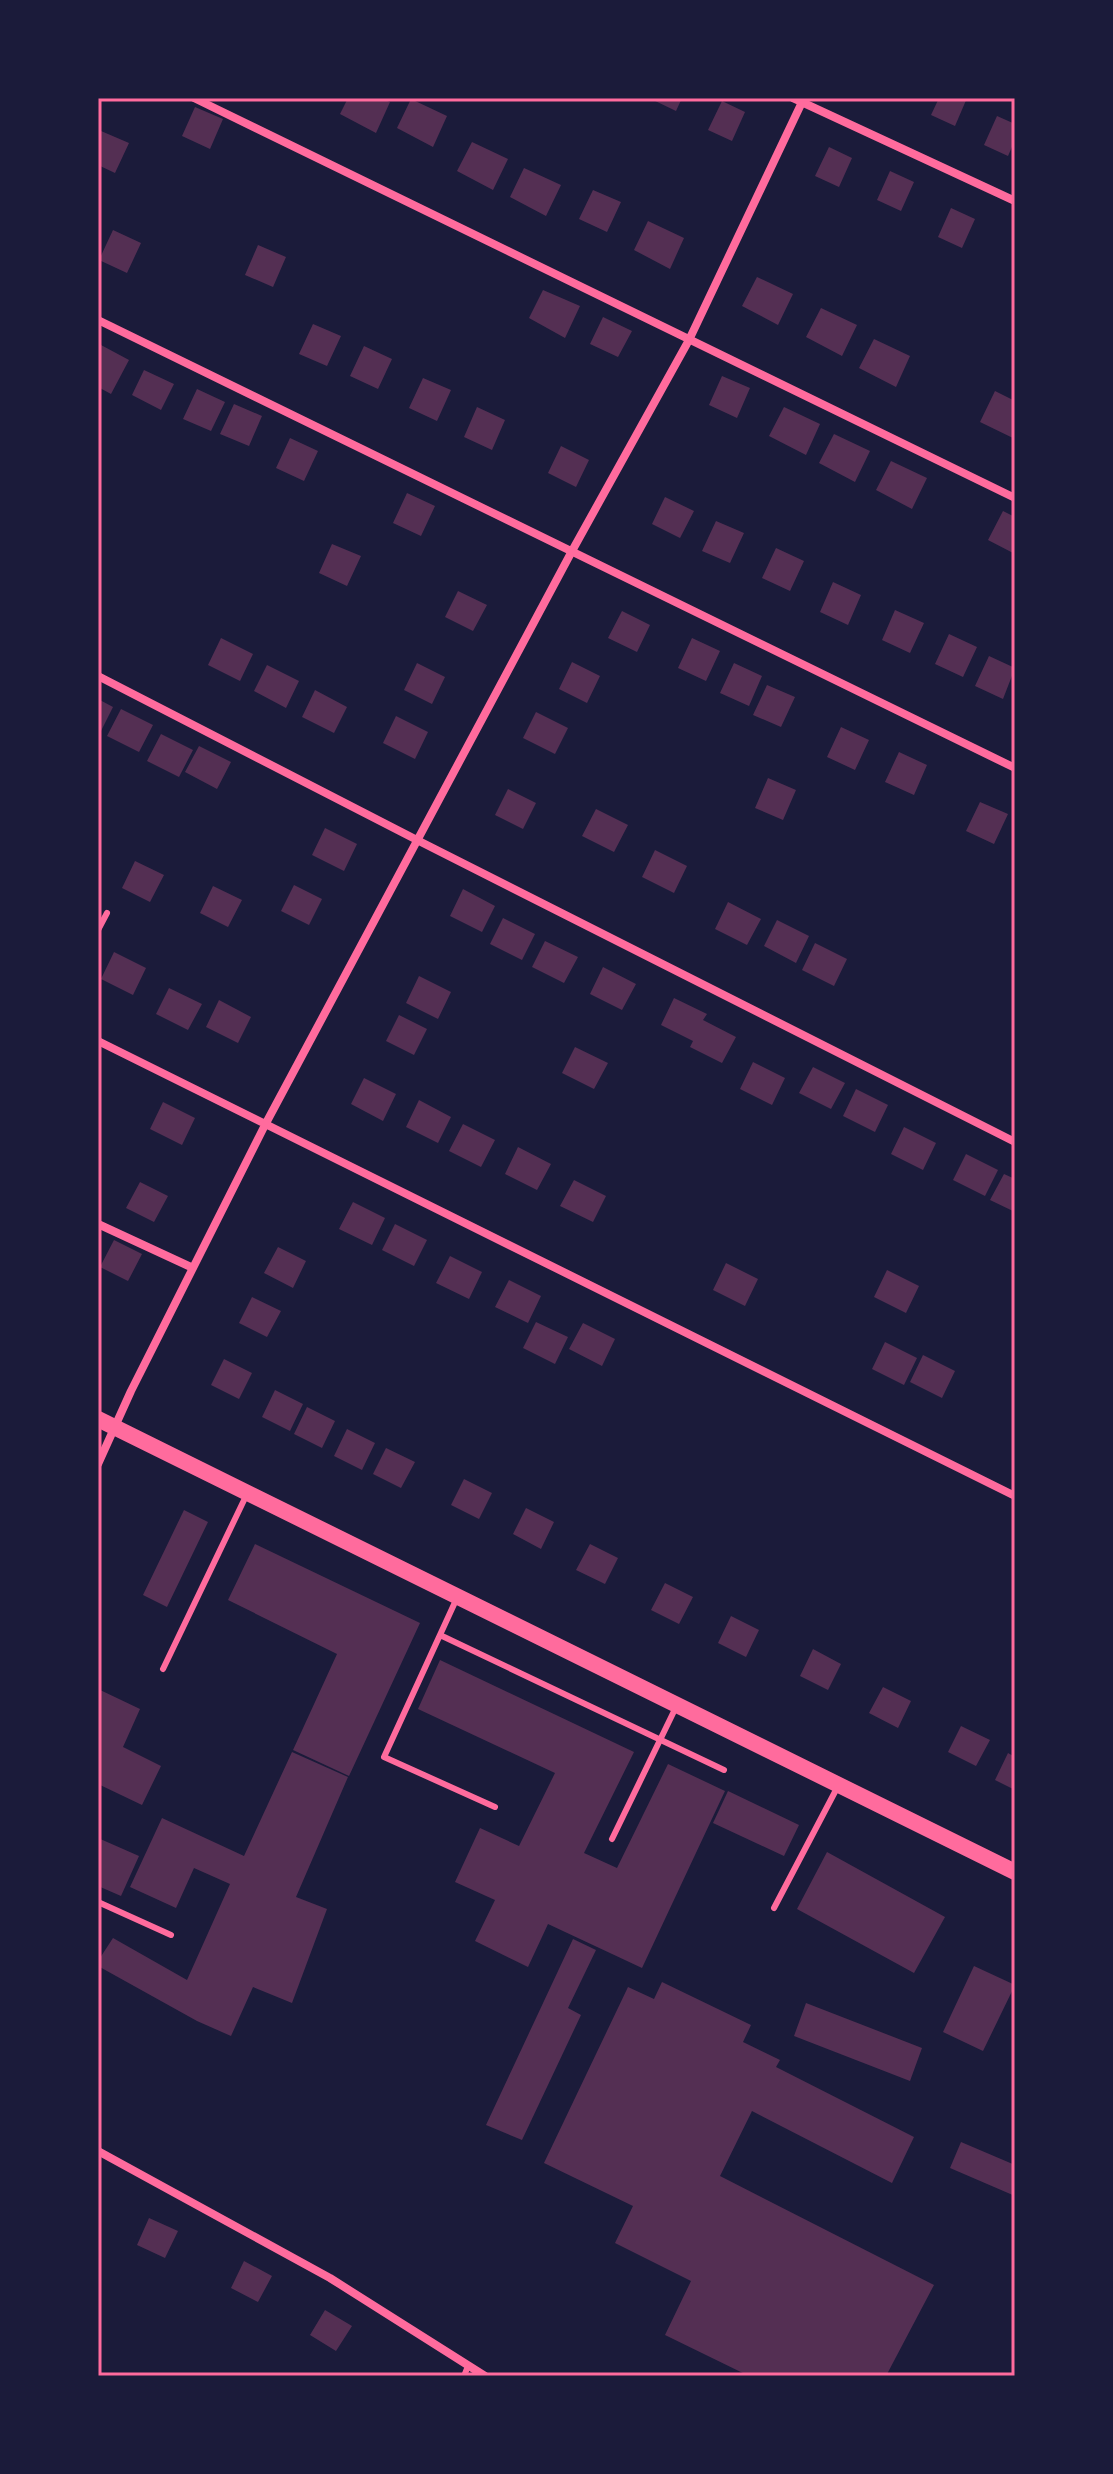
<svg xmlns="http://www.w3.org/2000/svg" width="1113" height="2474" font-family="'Roboto Condensed',sans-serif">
<rect width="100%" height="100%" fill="#1b1b3a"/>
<path fill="#542f53" d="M348 98H380L390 102 376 133 340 114Z
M649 98H682L676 111Z
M939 98H967L955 126 931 115Z
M411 99 447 116 433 147 397 128Z
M722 101 745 112 732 141 708 130Z
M195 107 223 119 210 149 182 136Z
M997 116 1015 124V140L1008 156 984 145Z
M101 131 129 143 115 173 98 165V137Z
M472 142 508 159 493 190 457 171Z
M829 147 852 158 839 187 815 176Z
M524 168 561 185 546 216 510 197Z
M890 171 914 182 901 211 877 200Z
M593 190 621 202 607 232 579 219Z
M951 208 975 219 962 248 938 237Z
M648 221 684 238 670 269 634 250Z
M113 230 141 243 127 273 99 260Z
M258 245 286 257 273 287 245 275Z
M757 277 793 294 778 325 742 306Z
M543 290 580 306 565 338 529 318Z
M821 308 857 325 842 356 806 337Z
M603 317 632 331 618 357 590 344Z
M313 324 341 336 327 366 299 354Z
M874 339 910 356 896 387 859 368Z
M101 345 129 360 111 394 98 387V351Z
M364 346 392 359 378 389 350 376Z
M144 370 174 384 161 410 132 395Z
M722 376 750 388 737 418 709 405Z
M423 378 451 390 437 421 409 408Z
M197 389 225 402 211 431 183 419Z
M995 391 1015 401V439L980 422Z
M234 404 262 416 249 446 220 434Z
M477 407 505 420 492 450 464 437Z
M784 407 820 424 806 455 769 436Z
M834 434 870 451 855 482 819 463Z
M290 438 318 451 304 481 276 468Z
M561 446 589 460 576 487 548 473Z
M891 461 927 478 912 509 876 490Z
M407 493 435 506 421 536 393 523Z
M665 497 694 511 680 538 652 524Z
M1003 511 1015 517V554L988 540Z
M716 521 744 533 730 563 702 551Z
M332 544 361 556 347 586 319 573Z
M776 548 804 561 790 591 762 578Z
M833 582 861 595 848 625 820 612Z
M458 591 487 605 473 631 445 617Z
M895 610 924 623 910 653 882 640Z
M622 611 650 625 637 652 608 638Z
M949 634 977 647 963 677 935 664Z
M221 638 253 654 240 681 208 665Z
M692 638 720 651 706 681 678 668Z
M989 656 1015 668 1003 699 975 686Z
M572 662 600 676 587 703 559 689Z
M417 663 445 677 432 704 404 690Z
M734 663 762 676 749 706 720 693Z
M267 665 299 681 286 708 254 691Z
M767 685 795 697 781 727 753 715Z
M315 690 347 707 334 733 302 717Z
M98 699 113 707 98 737Z
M121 709 153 725 139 752 107 736Z
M536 712 568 728 555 754 523 738Z
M396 716 428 732 415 759 383 743Z
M841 727 869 740 855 770 827 757Z
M161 734 193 750 179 777 147 761Z
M199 746 231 762 217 789 185 772Z
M899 752 927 765 914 795 885 782Z
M768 778 796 790 783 820 755 808Z
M508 789 536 803 523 829 495 815Z
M980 802 1008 814 994 844 966 831Z
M596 809 628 825 614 852 582 836Z
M325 828 357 844 344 871 312 855Z
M655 850 687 866 674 893 642 877Z
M135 861 164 875 150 902 122 888Z
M294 885 322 899 309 925 281 911Z
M213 886 242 900 228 927 200 913Z
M463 889 495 906 482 932 450 916Z
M728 902 761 919 747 945 715 929Z
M503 918 535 934 522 960 490 944Z
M777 920 809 936 796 963 764 946Z
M545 941 578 957 564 983 532 967Z
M815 943 847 959 834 986 802 970Z
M114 952 146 968 133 995 101 979Z
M603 967 636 984 622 1010 590 994Z
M419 976 451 992 438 1019 406 1003Z
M169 988 202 1004 188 1030 156 1014Z
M674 998 707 1014 703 1020 736 1037 722 1063 690 1047 693 1041 661 1025Z
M219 1000 251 1017 238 1043 206 1027Z
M399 1015 427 1029 414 1055 386 1041Z
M575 1047 608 1063 594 1089 562 1073Z
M753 1062 785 1078 772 1105 740 1089Z
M813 1067 845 1083 831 1109 799 1093Z
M364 1078 396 1094 383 1121 351 1104Z
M856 1089 888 1105 875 1132 843 1116Z
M419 1100 451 1117 438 1143 406 1127Z
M163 1102 195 1118 182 1145 150 1129Z
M463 1124 495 1140 481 1167 449 1151Z
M904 1127 936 1143 923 1170 891 1154Z
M518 1147 551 1164 537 1190 505 1174Z
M966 1154 998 1170 985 1196 953 1180Z
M1004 1174 1015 1179V1212L990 1200Z
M574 1180 606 1196 593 1222 560 1206Z
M140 1182 168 1196 154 1222 126 1208Z
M353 1202 385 1218 372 1245 339 1229Z
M395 1224 427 1240 414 1266 382 1250Z
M114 1240 142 1254 128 1281 100 1267Z
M278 1247 306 1261 293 1288 264 1273Z
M450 1256 482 1272 469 1299 436 1283Z
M726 1263 758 1279 745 1306 713 1290Z
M887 1270 919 1286 906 1313 874 1297Z
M509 1280 541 1296 528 1323 495 1307Z
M252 1297 281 1311 267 1337 239 1323Z
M536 1322 568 1337 555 1364 523 1348Z
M583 1323 615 1339 602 1366 569 1349Z
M885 1342 917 1358 904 1385 872 1369Z
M923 1355 955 1371 942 1398 910 1382Z
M224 1359 252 1373 239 1399 211 1385Z
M275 1390 303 1404 290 1431 262 1417Z
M307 1407 335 1421 322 1448 294 1434Z
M347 1429 375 1443 362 1470 334 1456Z
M386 1448 415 1462 401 1488 373 1474Z
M464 1479 492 1493 479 1519 451 1505Z
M526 1508 554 1522 541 1549 513 1534Z
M184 1510 208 1522 167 1607 143 1595Z
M255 1544 420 1623 349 1776 293 1750 337 1654 228 1600Z
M590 1544 618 1558 605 1584 576 1570Z
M665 1583 693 1597 679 1624 651 1610Z
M731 1616 759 1630 746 1657 718 1643Z
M813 1649 841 1664 828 1690 800 1676Z
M440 1660 634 1752 584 1853 617 1868 668 1764 725 1791 642 1968 548 1924 528 1967 475 1941 495 1900 455 1882 480 1828 519 1846 555 1773 418 1709Z
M883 1687 911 1701 898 1728 869 1713Z
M98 1689 140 1709 123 1747 161 1766 142 1805 98 1784Z
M961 1726 990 1740 976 1766 948 1752Z
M292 1752 348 1777 296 1897 327 1909 292 2003 253 1987 231 2036 197 2021 98 1966V1961L113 1938 187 1980 230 1884 194 1868 176 1908 130 1887 162 1818 244 1856Z
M1008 1753 1015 1757V1790L995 1780Z
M728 1791 799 1825 784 1856 713 1823Z
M98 1838 139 1856 121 1896 98 1886Z
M827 1852 945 1917 914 1973 797 1909Z
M573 1939 596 1950 568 2008 581 2015 522 2140 486 2125Z
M974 1966 1015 1985 983 2051 943 2032Z
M662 1982 751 2025 743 2042 780 2060 776 2067 914 2137 892 2183 752 2111 720 2176 934 2285 886 2376H749L665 2335 691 2281 615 2243 633 2206 544 2163 628 1987 654 1999Z
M806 2003 922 2048 910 2081 794 2036Z
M961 2142 1015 2165V2196L950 2168Z
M149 2218 178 2231 165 2258 137 2245Z
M244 2261 272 2276 258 2302 231 2288Z
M325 2310 352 2326 336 2351 310 2335Z"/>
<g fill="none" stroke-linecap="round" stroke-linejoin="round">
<path stroke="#ff6b9d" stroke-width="6" d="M98 930 107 913
M456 1600 384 1757 495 1807
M440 1635 724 1770
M163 1669 246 1496
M612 1839 677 1705
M98 1902 171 1935
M774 1908 837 1788
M464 2376 468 2366"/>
<path stroke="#ff6b9d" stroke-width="8" d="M194 98 1015 498
M793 98 1015 201
M98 320 1015 768
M98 676 417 840 1015 1142
M98 1041 1015 1496
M98 1224 193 1268
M98 1464 131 1391 265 1125 572 551 689 340 804 98
M98 2151 330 2278 485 2376"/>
<path stroke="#ff6b9d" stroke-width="16" d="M98 1419 1015 1872"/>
</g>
<rect width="1113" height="2474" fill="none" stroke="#1b1b3a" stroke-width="200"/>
<rect x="100" y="100" width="913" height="2274" fill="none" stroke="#ff6b9d" stroke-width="3"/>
</svg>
